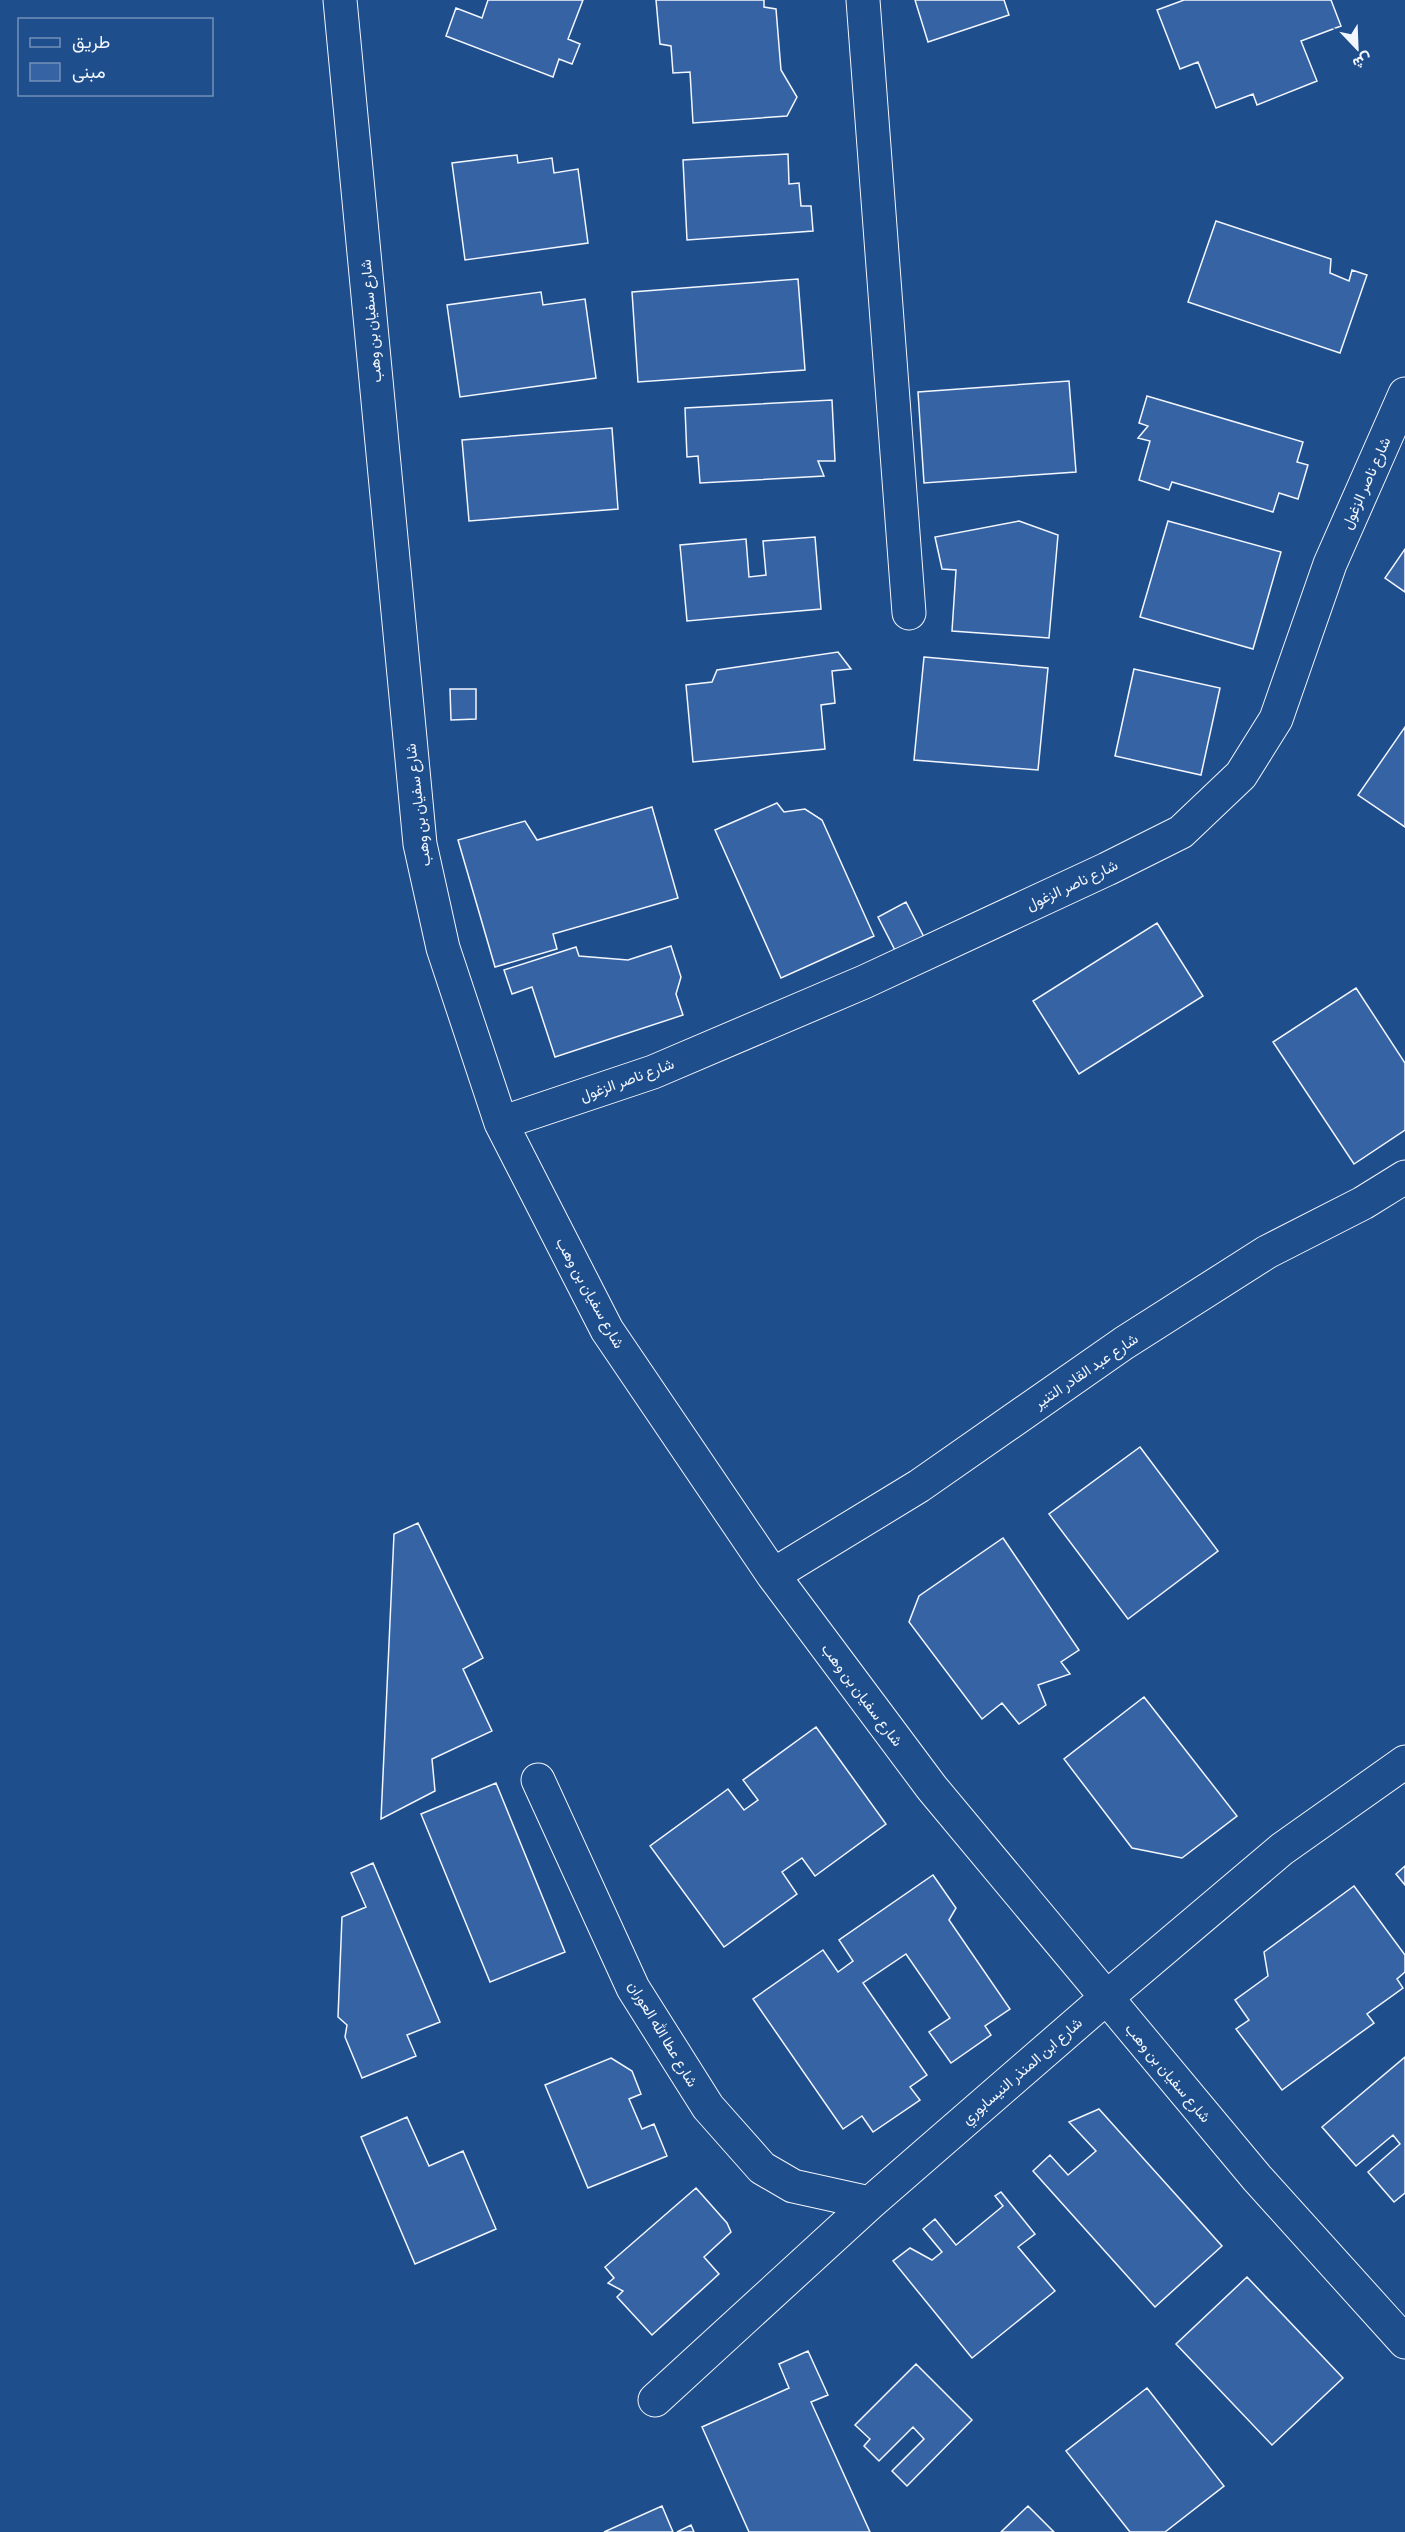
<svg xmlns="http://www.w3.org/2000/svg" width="1405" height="2532" font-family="Commissioner,Vazirmatn,sans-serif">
<rect width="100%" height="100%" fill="#1f4e8c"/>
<path fill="#3563a3" stroke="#f2f6ff" stroke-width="1.5" d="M488 0H583L568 39 580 44 572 64 559 59 553 77 446 36 456 8 482 18Z
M656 0H764V7L776 9 781 70 797 97 787 116 693 123 690 72 673 73 671 46 660 44Z
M915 0H1004L1009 15 928 42Z
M1184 0H1331L1341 26 1301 41 1317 81 1257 105 1253 94 1216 108 1198 62 1180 69 1157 10Z
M788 154 789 184 799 183 801 206H811L813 231 687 240 683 160Z
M517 155 518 163 552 158 554 173 578 169 588 243 465 260 452 163Z
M1216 221 1331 259 1330 273 1349 281 1352 270 1367 275 1340 353 1188 302Z
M798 279 805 370 638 382 632 292Z
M541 292 543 305 585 299 596 378 460 397 447 305Z
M1069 381 1076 472 924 483 918 392Z
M1147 396 1303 442 1297 462 1308 465 1298 499 1279 493 1273 512 1172 482 1169 490 1139 480 1150 441 1138 438 1148 426 1139 423Z
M832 400 835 461H818L824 476 700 483 698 456 687 457 685 408Z
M612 428 618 509 469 521 462 440Z
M1019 521 1058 535 1049 638 952 631 956 570 942 569 935 537Z
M1168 521 1281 552 1253 649 1140 617Z
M815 537 821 609 687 621 680 545 746 539 749 577 766 575 763 541Z
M1405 549V592L1385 578Z
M838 652 851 669 832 671 835 703 821 705 825 749 693 762 686 685 712 682 717 670Z
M924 657 1048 668 1038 770 914 760Z
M1134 669 1220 688 1201 775 1115 756Z
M450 689H476V719L451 720Z
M1405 727V827L1358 795Z
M777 803 784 812 805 809 822 820 874 936 781 978 715 830Z
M652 807 678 898 553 934 557 949 495 967 458 840 525 821 537 840Z
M906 902 927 943 899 958 878 917Z
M1157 923 1203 996 1079 1074 1033 1001Z
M671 946 681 977 676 994 683 1015 555 1057 532 987 512 994 504 970 576 947 579 956 628 960Z
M1356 988 1405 1063V1130L1354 1164 1273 1042Z
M1140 1447 1218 1551 1128 1619 1049 1514Z
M418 1523 483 1658 463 1669 492 1731 432 1759 435 1791 381 1819 394 1534Z
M1003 1538 1079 1650 1061 1662 1070 1674 1038 1685 1046 1705 1019 1724 1002 1703 982 1719 909 1622 919 1596Z
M1144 1697 1237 1816 1182 1858 1132 1848 1064 1759Z
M816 1727 886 1824 815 1876 802 1858 782 1872 797 1894 724 1947 650 1846 728 1789 744 1810 758 1800 743 1780Z
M496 1783 565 1952 490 1982 421 1814Z
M373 1863 440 2022 407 2035 416 2056 362 2078 345 2037 347 2025 338 2017 342 1917 366 1907 351 1873Z
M1405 1866V1885L1396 1874Z
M933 1875 956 1908 949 1920 1010 2009 985 2026 991 2035 951 2063 929 2032 950 2018 906 1954 863 1983 927 2075 910 2087 920 2100 873 2132 862 2116 843 2129 753 1999 823 1950 838 1972 853 1961 839 1940Z
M1354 1886 1405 1955V1972L1397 1979 1403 1988 1367 2014 1374 2023 1282 2090 1236 2029 1249 2020 1235 2000 1268 1976 1264 1952Z
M1405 2057V2193L1394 2202 1368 2172 1400 2144 1393 2135 1356 2166 1322 2127Z
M611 2058 632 2071 641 2094 629 2099 642 2129 654 2124 667 2156 588 2188 545 2085Z
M1099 2109 1222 2246 1155 2307 1033 2171 1050 2155 1068 2175 1096 2151 1069 2122Z
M407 2117 429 2166 463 2151 496 2229 415 2264 361 2137Z
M696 2188 727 2223 731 2232 704 2257 719 2274 652 2335 617 2297 623 2291 608 2283 614 2278 605 2267Z
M1001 2192 1035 2234 1018 2247 1055 2291 972 2358 893 2261 910 2248 932 2260 942 2252 923 2229 935 2219 956 2245 1003 2206 995 2196Z
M1247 2277 1343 2378 1272 2445 1176 2344Z
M808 2351 828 2395 811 2402 870 2532H749L702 2427 789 2388 779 2364Z
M916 2364 972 2420 907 2486 892 2471 924 2439 913 2427 879 2461 864 2446 870 2439 855 2425Z
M1147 2388 1224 2486 1165 2532H1130L1066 2451Z
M662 2506 673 2532H604Z
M1028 2506 1054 2532H1001Z
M691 2525 694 2532H677Z"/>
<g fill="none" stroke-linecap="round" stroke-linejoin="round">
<defs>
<path id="minor" d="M340 0 420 844 443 948 501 1123 607 1330 773 1575 932 1788 1257 2178 1405 2342
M863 0 909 613
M501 1123 653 1072 864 982 1107 869 1181 832 1241 775 1276 719 1330 564 1405 394
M773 1575 919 1486 1124 1343 1267 1252 1363 1203 1405 1177
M538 1780 633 1988 708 2107 762 2168 793 2186 870 2203
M655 2400 870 2203 1106 1998 1282 1849 1405 1762"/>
</defs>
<use href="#minor" stroke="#f2f6ff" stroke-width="35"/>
<use href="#minor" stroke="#1f4e8c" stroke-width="33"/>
</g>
<g text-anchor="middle" stroke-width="4.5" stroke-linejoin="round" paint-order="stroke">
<g font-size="15" fill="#f2f6ff" stroke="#1f4e8c">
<text transform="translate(371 321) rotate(-95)" y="5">شارع سفيان بن وهب</text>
<text transform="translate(1366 483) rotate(-66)" y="5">شارع ناصر الزغول</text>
<text transform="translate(418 805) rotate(-97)" y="5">شارع سفيان بن وهب</text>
<text transform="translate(1072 885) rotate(-25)" y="5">شارع ناصر الزغول</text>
<text transform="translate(627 1080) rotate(-20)" y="5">شارع ناصر الزغول</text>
<text transform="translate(590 1293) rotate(61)" y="5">شارع سفيان بن وهب</text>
<text transform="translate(1086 1371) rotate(-34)" y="5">شارع عبد القادر التنير</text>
<text transform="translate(862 1695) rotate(53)" y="5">شارع سفيان بن وهب</text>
<text transform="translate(663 2034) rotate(59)" y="5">شارع عطا الله العوران</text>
<text transform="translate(1022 2071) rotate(-41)" y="5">شارع ابن المنذر النيسابوري</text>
<text transform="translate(1168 2073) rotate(50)" y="5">شارع سفيان بن وهب</text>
</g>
</g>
<rect x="18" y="18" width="195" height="78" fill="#1f4e8c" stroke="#7391ba" stroke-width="1.5"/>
<rect x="30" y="38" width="30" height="9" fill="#1f4e8c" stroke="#7391ba" stroke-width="1.5"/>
<text x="72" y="48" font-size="18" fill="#f2f6ff">طريق</text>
<rect x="30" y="63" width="30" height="18" fill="#3563a3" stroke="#7391ba" stroke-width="1.5"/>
<text x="72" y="78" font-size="18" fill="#f2f6ff">مبنى</text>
<g transform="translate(1357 48) rotate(157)" stroke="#1f4e8c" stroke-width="4.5" paint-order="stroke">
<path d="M0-4.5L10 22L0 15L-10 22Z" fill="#f2f6ff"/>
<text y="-9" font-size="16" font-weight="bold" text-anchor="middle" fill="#f2f6ff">ش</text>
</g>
</svg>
